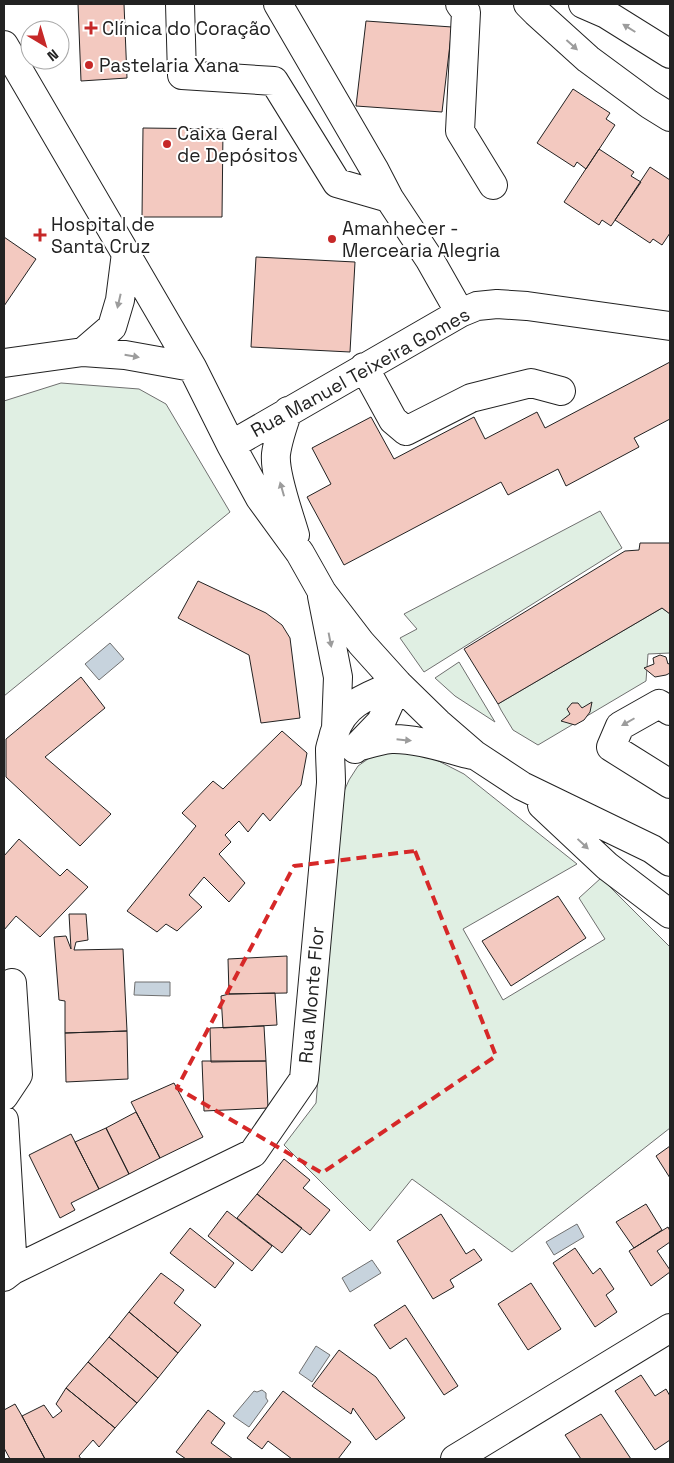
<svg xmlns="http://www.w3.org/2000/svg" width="674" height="1463" font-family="'Space Grotesk',sans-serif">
<rect width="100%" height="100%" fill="#fff"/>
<path fill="#e0efe3" stroke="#6f6f6f" d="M61 383 139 389 166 404 230 512 4 696V401Z
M600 511 622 548 424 672 400 638 417 629 404 614Z
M662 608 670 614V653L648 654 646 681 538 745 513 730 501 710 498 704Z
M459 662 495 722 455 696 435 678Z
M382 749H415L464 774 577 864 463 929 503 1000 605 939 579 898 601 878 670 947V1128L512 1252 412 1179 370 1231 284 1145 316 1103 341 798 349 780 358 766Z"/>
<path fill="#c7d3dd" stroke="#6f6f6f" d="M110 643 124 659 99 680 85 664Z
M135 982H170V996L134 995Z
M577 1224 584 1237 554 1255 546 1242Z
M372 1260 381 1273 350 1292 342 1278Z
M316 1346 330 1355 312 1382 299 1373Z
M262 1390 266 1393V1398L268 1401 249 1427 233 1416 254 1391 257 1392Z"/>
<path fill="#f3c9c0" stroke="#222" d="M78 4H124L127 78 81 81Z
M366 21 452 27 442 112 356 106Z
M573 89 610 113 606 119 615 125 586 169 577 162 574 167 537 143Z
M143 128 223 129 222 217H142Z
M599 149 634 172 631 176 641 182 611 226 602 220 599 225 564 202Z
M650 167 670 180V233L662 245 653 239 650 243 615 220Z
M4 237 36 259 4 306Z
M256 257 355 262 350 352 251 347Z
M670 362V419L634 438 639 447 566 486 558 469 508 495 501 482 344 565 307 497 331 484 312 448 371 417 394 459 474 417 485 439 537 412 545 428Z
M640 543H670V614L662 608 498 704 464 649 625 551 639 550Z
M198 581 266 613 282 625 290 638 300 718 261 723 249 655 178 618Z
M660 655 666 657 668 664 670 663V673L666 675 655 677 644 668 654 664 653 658Z
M81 677 105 708 45 757 111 814 80 846 6 777V739Z
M592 702 590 712 584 720 575 725 561 721 570 714 567 709 572 703H578L582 708Z
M282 731 307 753 301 785 270 821 263 813 248 832 239 821 225 835 231 842 219 854 245 883 229 902 204 877 189 895 202 907 177 931 166 924 157 932 127 911 196 826 182 813 213 781 223 789Z
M19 839 60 876 67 869 88 887 40 937 16 916 4 930V856Z
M558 896 586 938 511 986 482 941Z
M69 914H86L88 940 76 942 74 950 123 949 127 1031 65 1033V1001L59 1000 54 937 66 936 71 949Z
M287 956V993L229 994 228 959Z
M275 993 277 1025 223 1028 221 996 229 994Z
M264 1026 266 1061 211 1062 210 1028Z
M127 1031 128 1079 66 1082 65 1033Z
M202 1061H266L268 1108 204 1111Z
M174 1083 203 1137 160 1158 131 1102Z
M136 1112 160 1158 129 1174 106 1128Z
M106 1128 129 1174 99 1189 75 1142Z
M71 1134 99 1189 71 1203 75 1210 60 1218 29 1155Z
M670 1146V1178L656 1156Z
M284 1159 310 1180 303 1188 330 1210 310 1235 257 1194Z
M257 1194 302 1228 282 1253 237 1218Z
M646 1204 662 1230 634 1248 616 1222Z
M227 1211 272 1246 252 1271 208 1236Z
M441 1214 466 1254 474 1249 482 1260 450 1280 454 1287 433 1299 397 1241Z
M668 1227 670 1231V1242L657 1251 670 1270V1272L651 1286 629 1251Z
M190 1228 234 1263 215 1288 170 1253Z
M575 1248 593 1274 600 1268 614 1289 606 1295 617 1312 595 1327 553 1263Z
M161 1273 184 1290 174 1303 201 1325 178 1353 129 1312Z
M531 1283 561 1329 528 1350 498 1304Z
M405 1305 458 1386 444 1395 406 1338 390 1349 374 1325Z
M129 1312 178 1353 158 1378 109 1337Z
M109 1337 158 1378 137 1403 88 1362Z
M339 1350 376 1377 405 1418 376 1440 353 1408 351 1414 312 1386Z
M88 1362 137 1403 115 1428 66 1388Z
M641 1375 655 1396 666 1389 670 1396V1440L655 1450 615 1391Z
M66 1388 115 1428 99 1447 93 1440 79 1456 81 1459H45L22 1416 44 1405 53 1418 62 1411 56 1404Z
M283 1391 351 1442 338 1459H292L268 1441 262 1449 247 1438Z
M15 1404 22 1416 45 1459H10L4 1448V1410Z
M208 1410 225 1423 211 1443 233 1459H186L176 1452Z
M601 1414 631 1459H581L565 1435Z"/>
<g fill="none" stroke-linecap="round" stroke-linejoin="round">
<defs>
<path id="minor" d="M180 4 182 75 274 81 337 183 389 198
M278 4 374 169 389 198 430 260 460 313
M460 4 466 12 460 131 493 185
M528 4 536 12 588 59 649 104 670 117
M583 4 606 14 670 54
M4 45 192 367 231 445 260 498 300 553 322 592 361 643 398 684 438 723 475 755 522 786 652 849 670 862
M83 352 112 327 120 300 126 253
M4 363 83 352 125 355 192 367
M364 367 393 420 406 431 471 398 531 383 561 391
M288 411C283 425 278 439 276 454 274 474 289 514 295 535
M231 445 460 313 477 306 497 304 527 306 670 326
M322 596 338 677 336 728
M670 711 659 704 620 726 611 747 670 784
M357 747C368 744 379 740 391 739 415 738 448 749 472 755
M355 749 381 722 398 684
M542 805 607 866 670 914
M4 1096 18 1075 12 983
M4 1120 13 1270
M4 1277 13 1270 253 1153 304 1079 331 783C331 772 330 760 330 749 331 744 333 739 334 734 344 702 370 695 398 684
M455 1459 670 1328"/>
</defs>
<use href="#minor" stroke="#222" stroke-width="30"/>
<use href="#minor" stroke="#fff" stroke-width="28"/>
</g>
<defs><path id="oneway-solid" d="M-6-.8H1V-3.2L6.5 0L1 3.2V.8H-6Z" transform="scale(1.25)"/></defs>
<g fill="#9c9c9c">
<use href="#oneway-solid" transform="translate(629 28) rotate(-148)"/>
<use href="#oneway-solid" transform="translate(572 45) rotate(42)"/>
<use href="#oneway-solid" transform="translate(119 301) rotate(103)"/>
<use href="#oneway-solid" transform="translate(132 356) rotate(10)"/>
<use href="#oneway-solid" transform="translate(282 489) rotate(-106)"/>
<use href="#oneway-solid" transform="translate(330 640) rotate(79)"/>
<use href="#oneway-solid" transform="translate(628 722) rotate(150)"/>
<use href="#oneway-solid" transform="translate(404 740) rotate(6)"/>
<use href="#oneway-solid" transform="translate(583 844) rotate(43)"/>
</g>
<path fill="none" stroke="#d62828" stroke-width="4" stroke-dasharray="10 6" stroke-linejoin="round" d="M415 851 496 1056 322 1173 177 1088 294 866Z"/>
<g fill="#c62828" stroke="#fff" stroke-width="2">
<path d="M88.5 20.5h5v5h5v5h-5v5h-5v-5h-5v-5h5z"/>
<circle cx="89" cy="65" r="5"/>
<circle cx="167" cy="144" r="5"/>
<path d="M37.5 227.5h5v5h5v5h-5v5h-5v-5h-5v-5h5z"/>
<circle cx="332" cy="239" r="5"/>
</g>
<g text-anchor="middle" stroke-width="4" stroke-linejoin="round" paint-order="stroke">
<g font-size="19" fill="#222" stroke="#fff" text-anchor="start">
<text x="102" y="35">Clínica do Coração</text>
<text x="99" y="72">Pastelaria Xana</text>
<text x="177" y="140">Caixa Geral<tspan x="177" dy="22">de Depósitos</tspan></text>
<text x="51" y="231">Hospital de<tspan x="51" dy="22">Santa Cruz</tspan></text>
<text x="342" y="235">Amanhecer -<tspan x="342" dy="22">Mercearia Alegria</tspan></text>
</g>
<g font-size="19" fill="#222" stroke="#fff">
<text transform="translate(360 372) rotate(-29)" y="7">Rua Manuel Teixeira Gomes</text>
<text transform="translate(311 995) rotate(-85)" y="7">Rua Monte Flor</text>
</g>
</g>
<rect width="674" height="1463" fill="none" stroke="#222222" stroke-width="10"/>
<g transform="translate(45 45) rotate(142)"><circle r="24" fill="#ffffff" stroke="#a7a7a7"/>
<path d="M0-4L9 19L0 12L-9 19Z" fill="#c62828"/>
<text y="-8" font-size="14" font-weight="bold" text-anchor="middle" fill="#222222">N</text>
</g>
</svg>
